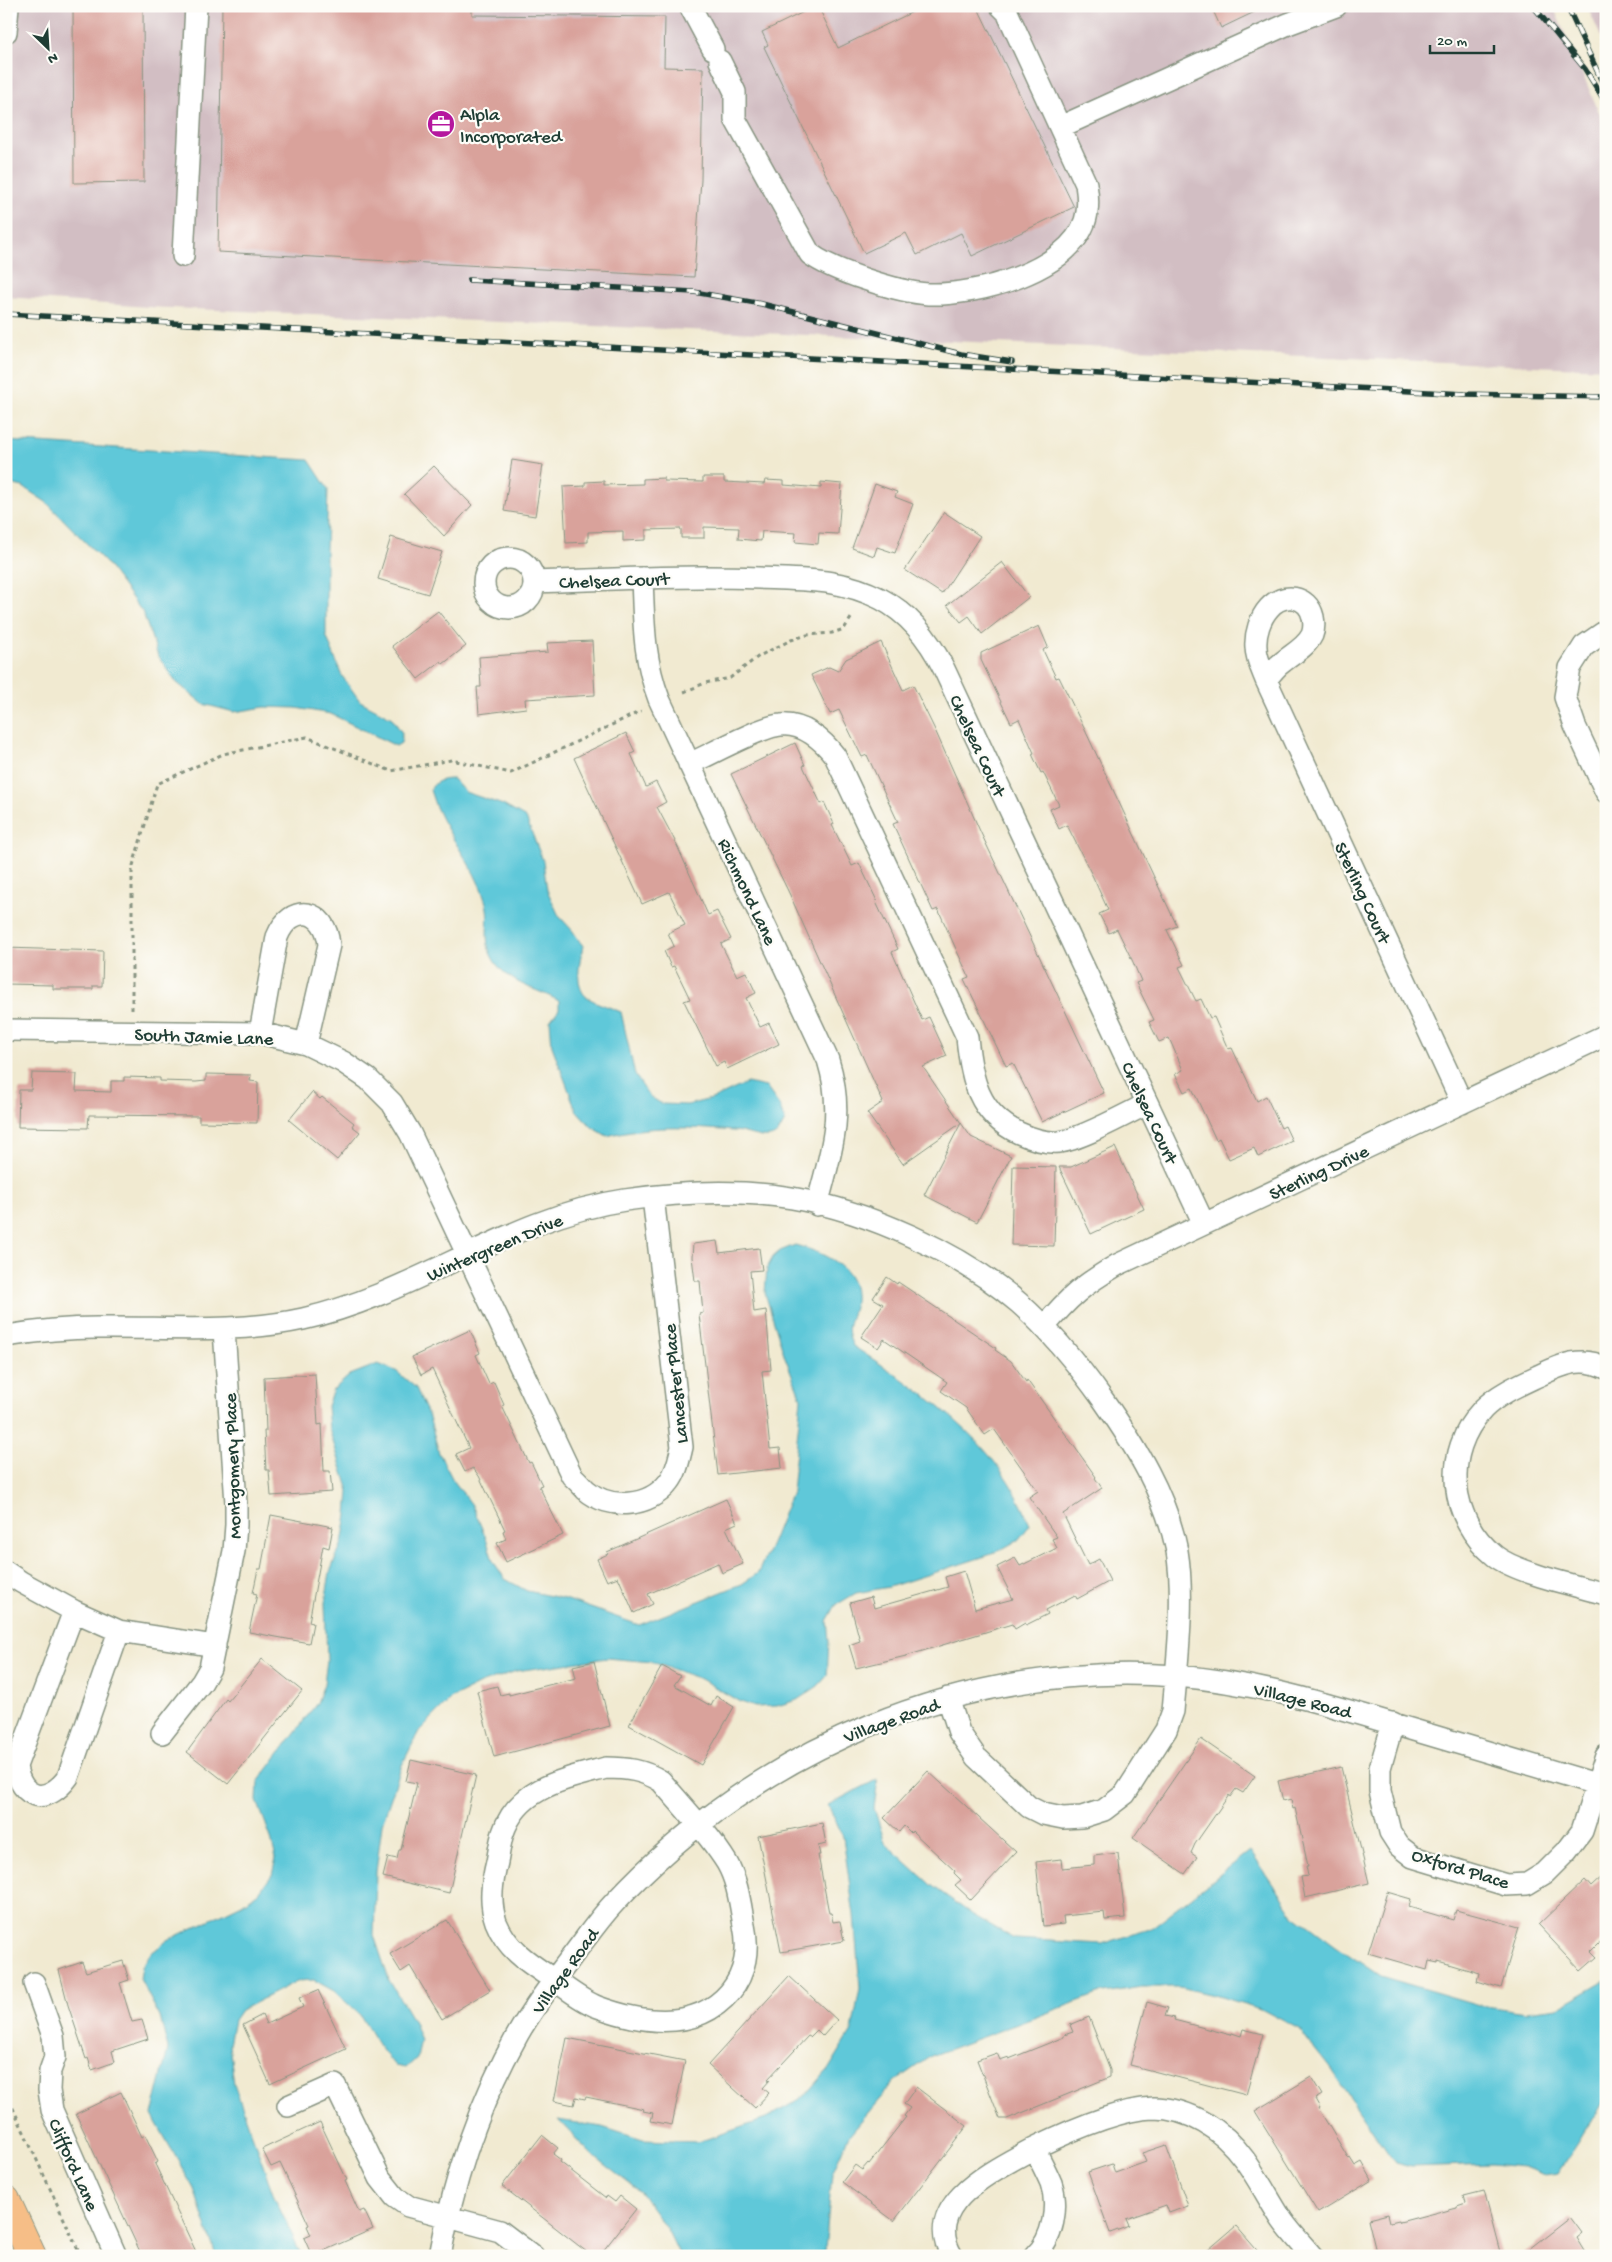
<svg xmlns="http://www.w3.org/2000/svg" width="1612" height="2262" font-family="'Gochi Hand',sans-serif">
<rect width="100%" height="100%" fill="#fdfcf7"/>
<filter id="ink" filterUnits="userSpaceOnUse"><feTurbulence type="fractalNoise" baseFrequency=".02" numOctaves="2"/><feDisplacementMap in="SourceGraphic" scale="10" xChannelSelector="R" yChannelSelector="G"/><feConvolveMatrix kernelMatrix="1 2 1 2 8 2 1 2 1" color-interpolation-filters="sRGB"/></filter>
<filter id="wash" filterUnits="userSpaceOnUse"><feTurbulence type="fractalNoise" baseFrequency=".0096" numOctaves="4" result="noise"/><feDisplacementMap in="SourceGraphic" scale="20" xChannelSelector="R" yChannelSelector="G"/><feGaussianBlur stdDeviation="1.12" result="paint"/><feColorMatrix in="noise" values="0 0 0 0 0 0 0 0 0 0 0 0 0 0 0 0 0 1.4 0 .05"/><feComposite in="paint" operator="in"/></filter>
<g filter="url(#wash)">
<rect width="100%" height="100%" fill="#f1ead1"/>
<path fill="#d2bec3" d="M6 6H1553L1606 128V369L148 307 6 297Z
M1587 6H1606V48Z"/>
<path fill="#5ec8d9" stroke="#3e8286" d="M6 441 309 460 328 489 326 550V635L342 676 360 701 392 718 402 733 401 743 396 746 331 714 296 708 265 707 234 712 203 704 176 682 158 656 143 613 106 563 46 502 23 487 6 483Z
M453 779 465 792 503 805 526 818 543 861 547 890 559 916 572 930 583 946C580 960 573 988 588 998 598 1004 610 1007 621 1012L635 1075 649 1096 662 1104 687 1105 715 1098 747 1083 766 1087 779 1105 785 1121C781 1127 779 1135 770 1137 759 1139 744 1131 733 1131 691 1127 648 1125 607 1136L592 1127 576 1110 552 1046 550 1021 559 1009V1001C536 988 511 985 495 962 481 941 491 924 486 903 475 862 441 831 430 790 435 781 442 779 453 779Z
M795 1245C822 1252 859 1267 855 1302 852 1321 843 1326 853 1346 923 1392 1000 1442 1030 1525L1018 1540 995 1553 889 1587 856 1593 836 1605 827 1621 829 1641 827 1676 818 1686 797 1700 777 1706 755 1707 740 1702 701 1679 652 1662 607 1658 516 1671 480 1684 452 1698 419 1731 402 1765 382 1824 376 1872 374 1935 389 1980 414 2022 421 2041 417 2058 406 2068 395 2066 379 2046 360 2015 334 1991 314 1980 297 1981 241 2010 234 2020 229 2044 234 2084 275 2199 302 2256H216L194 2189 152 2115 168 2049 160 2017 140 1979 142 1967 150 1954 168 1940 242 1904 260 1891 272 1875 276 1858 270 1835 257 1801 258 1782 317 1703 324 1684 327 1660 325 1603 330 1572 342 1543 347 1515 349 1491 329 1429 327 1406 333 1390 350 1375 378 1364 396 1371 416 1388 429 1417 439 1453 453 1480 472 1505 486 1538 493 1561 505 1579 527 1591 565 1599 639 1625 742 1584 758 1573 771 1544 792 1492 801 1398 785 1357 765 1293 767 1268 773 1257 780 1251Z
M878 1779 874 1808 885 1843 931 1885 973 1915 1015 1939 1102 1944 1150 1929 1250 1851 1293 1914 1336 1946 1380 1976 1479 2005 1526 2012 1557 2008 1606 1980V2096L1578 2143 1558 2173 1544 2175 1524 2167 1491 2164 1411 2167 1395 2163 1329 2067 1299 2029 1261 2009 1221 1997 1179 1987H1141L1098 1994 931 2056 895 2081 849 2135 832 2173 825 2250 827 2256H680L667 2229 640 2192 592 2155 558 2120 602 2127 643 2140 698 2142 766 2119 805 2096 828 2070 852 2031 860 1988 854 1915 843 1837 828 1805Z"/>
<g id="blocks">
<path fill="#d9a29b" d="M73 6H143L144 182 74 183Z
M222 6H472V15L665 17 664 67 703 68 701 180 694 277 218 252Z
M816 6H818L838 48 925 6H977L1074 207 972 256 961 233 917 255 906 233 864 253 764 47 768 45 762 32Z
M1211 6H1267L1221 28Z
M512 460 543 465 535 516 504 511Z
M434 466 472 505 444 536 404 494Z
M703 477H724V482L764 484 765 480 784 481V485L821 488V482L842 484 838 534 819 533 818 544 795 542 796 533 762 531 761 541 738 539 739 528 704 527V538H681V529L646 530V540L623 541V531L588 532V542L566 543 563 487 585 486V482L604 481V485L643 484V479L664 478V481L703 482Z
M875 484 897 492 895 497 913 504 895 553 877 547 874 556 852 548Z
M944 512 980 536 942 594 905 570Z
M391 537 442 552 428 594 378 579Z
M1002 562 1029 597 982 634 969 616 961 622 947 605Z
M438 611 466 646 443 664 441 661 418 679 392 646Z
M1039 626 1048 647 1043 650 1056 678 1059 677 1085 730 1177 926 1167 930 1184 965 1179 967 1196 1001 1201 999 1210 1018 1214 1017 1228 1049 1232 1048 1257 1101 1266 1096 1281 1128 1285 1126 1292 1141 1258 1157 1254 1148 1229 1159 1219 1138 1216 1140 1192 1088 1184 1092 1175 1074 1183 1070 1169 1038 1159 1042 1149 1022 1154 1020 1136 983 1141 981 1133 962 1117 929 1109 933 1099 914 1108 910 1093 877 1067 825 1059 829 1050 809 1059 805 1043 772 1041 773 1032 754 1034 753 1019 719 1011 723 981 660V653Z
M592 641 595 695 525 699 526 708 479 714 477 687H481L479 657 548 652 547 643Z
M881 642 903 690 913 685 935 730 980 831 1104 1093 1042 1122 1013 1063 1006 1066 983 1018 964 979 969 977 956 949 938 909 933 911 893 824 898 822 867 755 862 757 839 710 830 714 811 675 829 667 838 671 846 659Z
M626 733 635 752 631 754 646 787 656 782 666 802 657 807 675 841 708 915 717 911 731 939 721 944 737 976 746 972 756 993 746 998 760 1027 769 1023 779 1044 727 1069 724 1062 716 1066 684 1001 690 999 674 966 671 967 664 951 674 946 668 933 685 925 669 892 642 904 574 758Z
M795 743 805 765 803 766 821 804 824 802 834 824 832 825 852 866 859 863 877 901 876 902 898 949 892 952 922 1020 929 1017 947 1056 923 1067 961 1123 903 1164 867 1113 883 1102 790 895 731 774Z
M6 948 103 951 102 986H93V989H53V985L6 984Z
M32 1073 77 1074 76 1091 111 1092V1081H124V1077L160 1078V1081L196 1082 206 1081V1074L251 1075 250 1081 258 1082 257 1123 199 1122V1116L89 1115 88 1128 18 1127 19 1090H31Z
M312 1092 320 1099 322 1097 354 1123 352 1126 360 1132 337 1160 289 1120Z
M961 1123 971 1137 1011 1156 977 1222 924 1195Z
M1115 1147 1144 1209 1091 1234 1059 1167H1071Z
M1013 1166 1056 1167 1054 1246 1011 1245Z
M717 1241 719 1253 759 1248 762 1270 750 1271 754 1312 766 1310 771 1370 762 1371 770 1449 780 1448 782 1468 718 1475 699 1314 703 1313 700 1281H695L692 1257 693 1244Z
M887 1277 897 1284 898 1282 996 1348 995 1350 1011 1361 1026 1382 1027 1380 1096 1477 1095 1478 1102 1488 1063 1514 1088 1565 1099 1559 1110 1581 1077 1599 1075 1595 1046 1610 1048 1614 1026 1625 1025 1623 1015 1629 1012 1624 906 1656 856 1668 849 1645 860 1641 850 1603 871 1597 874 1608 948 1587 945 1577 964 1571 975 1609 1013 1599 997 1567 1015 1558 1020 1566 1057 1548 1052 1539 1057 1537 1029 1497 1038 1491 994 1429 985 1435 966 1408 941 1391 947 1382 884 1339 878 1348 861 1337 883 1304 873 1298Z
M470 1330 480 1353 476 1355 489 1384 494 1382 504 1405 502 1406 529 1463 531 1462 542 1485 539 1486 563 1535 506 1562 497 1543 506 1539 503 1531 505 1530 479 1476 473 1468 465 1472 456 1454 469 1448 432 1369 421 1375 412 1357Z
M315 1374 318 1425 322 1424 324 1471H330L332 1492 271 1496 269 1470H266L264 1431H266L264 1377Z
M726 1499 737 1523 726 1528 743 1564 722 1573 718 1563 648 1594 653 1604 634 1613 618 1577 607 1581 597 1559 608 1554 607 1552Z
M271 1515 333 1527 329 1548 323 1546 309 1622 313 1623 309 1643 249 1632 257 1594 253 1593 258 1569H261Z
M262 1659 302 1691 228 1784 187 1752 226 1699 228 1701Z
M594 1661 610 1726 494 1757 477 1691 497 1686 500 1695 509 1693V1695L576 1678 573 1666Z
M662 1666 680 1676 674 1685 711 1706 716 1696 734 1707 701 1765 629 1725Z
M1201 1739 1255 1776 1243 1793 1236 1789 1230 1797 1229 1795 1195 1844 1191 1853 1197 1857 1185 1874 1133 1838Z
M411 1760 476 1775 449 1893 383 1877 388 1857 397 1859 399 1850H401L417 1783 406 1781Z
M1341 1767 1369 1883 1305 1898 1301 1877 1308 1876 1306 1866H1308L1295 1808 1293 1809 1291 1799 1283 1801 1278 1781Z
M928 1771 1016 1852 971 1900 955 1885 961 1880 954 1873 955 1871 912 1831 911 1833 904 1826 899 1832 884 1818Z
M822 1823 826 1844 818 1846 820 1855H818L829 1913H831L833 1922 840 1921 844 1941 781 1952 758 1836Z
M1118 1853 1125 1918 1105 1920 1104 1912 1063 1916 1064 1924 1043 1926 1036 1862 1061 1859 1062 1868 1094 1865V1856Z
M1606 1873V1936L1591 1951 1597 1957 1581 1971 1538 1925 1585 1880 1591 1887Z
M1387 1892 1411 1899 1409 1907 1453 1920 1456 1910 1519 1927 1501 1988 1477 1981 1479 1973 1438 1961V1963L1429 1961 1427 1970 1368 1953Z
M447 1920 490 1990 442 2019 410 1966 401 1972 390 1954Z
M123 1961 129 1980 120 1983 132 2022 142 2020 148 2039 112 2051 115 2062 92 2070 88 2058 86 2059 68 2005 59 1970 82 1962 86 1972Z
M789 1976 837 2020 823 2036 817 2030 810 2037 808 2036 768 2079 770 2080 763 2088 769 2093 755 2108 708 2065Z
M318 1990 346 2049 270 2084 243 2025 262 2015 266 2024 303 2007 299 1998Z
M1147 2002 1168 2008 1165 2016 1175 2018 1174 2020 1231 2035 1232 2033 1241 2036 1243 2029 1263 2034 1246 2095 1130 2065Z
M1089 2017 1110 2070V2077L1007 2119H1000L977 2060 997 2053 1000 2060 1009 2057V2059L1064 2037V2035L1073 2032 1070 2025Z
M567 2038 685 2061 672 2125 651 2121 653 2113 643 2111 644 2109 586 2097 585 2099 576 2097 574 2105 554 2101Z
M1311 2077 1322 2095 1315 2099 1320 2108H1318L1349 2159 1350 2158 1355 2166 1362 2162 1372 2180 1318 2213 1255 2111Z
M916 2087 967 2126 894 2221 842 2182 855 2165 862 2170 868 2163 869 2164 906 2117 904 2116 910 2108 904 2104Z
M121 2092 142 2137 145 2135 158 2162 155 2164 198 2256H142L76 2114Z
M320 2122 347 2180 345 2181 359 2212 364 2210 373 2229 312 2256 304 2238 311 2235 307 2226 309 2225 280 2163 271 2167 262 2149Z
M542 2135 558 2148 553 2154 561 2160 560 2162 606 2198 607 2196 615 2202 620 2196 636 2209 599 2256H592L502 2186Z
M1166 2145 1188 2206 1169 2213 1166 2205 1126 2219 1129 2226 1110 2233 1088 2172 1112 2164 1115 2173 1146 2162 1142 2153Z
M1484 2191 1501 2256H1377L1368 2219 1388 2214 1390 2222 1399 2220 1400 2222 1457 2207V2206L1466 2203 1464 2196Z
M1570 2217 1582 2233 1576 2238 1587 2256H1520Z
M1236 2226 1262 2256H1201Z"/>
</g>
</g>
<g filter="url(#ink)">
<use href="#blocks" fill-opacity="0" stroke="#889482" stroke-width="1"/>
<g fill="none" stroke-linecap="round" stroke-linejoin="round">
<defs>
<path id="minor" d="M690 6 713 49
M6 32 8 6
M720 61 735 92V119L810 254C833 271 898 292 928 294 975 296 1068 272 1085 221 1089 209 1088 196 1086 184L1007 12 1001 6
M1060 127 1288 24 1336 6
M183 256 196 6
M484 583a25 25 0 1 1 50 0a25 25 0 1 1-50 0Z
M642 578C644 622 643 657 659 699L828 1060C845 1115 831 1152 817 1205
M535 582C610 579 684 575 759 578 804 580 841 578 881 599 910 614 930 641 944 669L1204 1224
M1606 631 1584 646 1570 668 1565 697 1575 726 1606 792
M1266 680C1271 673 1277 666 1284 661 1294 653 1306 647 1312 635 1314 630 1314 622 1313 617 1308 595 1283 592 1269 608 1260 618 1255 634 1256 647 1256 658 1262 670 1266 680L1462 1103
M689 764C710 755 761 726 781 725 803 723 823 740 835 756L967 1037C971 1078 978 1114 1019 1133 1032 1139 1045 1143 1059 1142 1080 1140 1126 1114 1147 1104
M6 1030 260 1033 306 1044 343 1062 368 1079 392 1103 410 1133 572 1476C577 1480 581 1485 586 1490 609 1510 649 1508 669 1482 677 1472 679 1459 682 1447L653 1197
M260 1033 277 937C291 902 326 908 329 945L306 1044
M1044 1327C1069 1297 1083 1285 1117 1265L1606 1035
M6 1336C37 1331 67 1328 97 1328 167 1327 235 1334 303 1319 416 1294 509 1217 625 1200 679 1192 738 1189 792 1198 868 1211 961 1253 1019 1303 1052 1332 1079 1366 1104 1401 1136 1447 1166 1495 1177 1551 1185 1598 1177 1664 1173 1711L1166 1730 1125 1794 1104 1810 1082 1817 1063 1818 1043 1814 1029 1807 976 1757 959 1732 948 1698
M1606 1368C1581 1355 1561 1365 1538 1376 1519 1385 1498 1394 1483 1409 1442 1453 1449 1519 1495 1556 1517 1573 1577 1586 1606 1594
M6 1572 21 1582 74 1611 119 1631 215 1646
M74 1611 16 1766C21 1801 48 1805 68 1777L119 1631
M1393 1723 1380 1768V1791L1390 1832 1399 1846 1413 1857 1506 1885 1527 1884 1545 1873 1567 1851 1582 1831 1606 1756
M162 1733 202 1682 210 1668 234 1551 236 1525V1503L224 1330
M606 1768C627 1768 643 1770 661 1781 683 1807 709 1834 727 1863 738 1882 740 1904 744 1925 749 1948 746 1973 730 1992 696 2032 642 2023 598 2007 581 2001 565 1987 550 1977 527 1962 506 1948 496 1922 489 1902 492 1882 497 1862 499 1853 500 1842 503 1833 518 1787 565 1779 606 1768Z
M34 1983 53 2036 55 2057 50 2071 49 2090 52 2110 116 2256
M288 2106 335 2085 380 2178 395 2197 408 2206 500 2231 533 2256
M1034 2148C1065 2133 1119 2109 1153 2108 1190 2108 1223 2130 1244 2159 1258 2178 1269 2200 1282 2220 1291 2233 1302 2244 1312 2256
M440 2256C454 2178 479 2103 518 2034 534 2006 554 1980 573 1955 586 1938 599 1919 614 1903 757 1748 966 1660 1177 1676 1254 1682 1327 1704 1400 1726 1469 1746 1537 1767 1606 1787
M952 2256C920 2203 997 2169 1034 2148 1040 2160 1046 2171 1051 2183 1059 2206 1053 2239 1035 2256"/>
<path id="major" d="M6 2200 32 2256"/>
</defs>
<use href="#minor" stroke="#889482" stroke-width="24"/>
<use href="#major" stroke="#889482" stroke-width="30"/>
<path stroke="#889482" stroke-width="3" stroke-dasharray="4 4" stroke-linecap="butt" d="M684 692 705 683 730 678 759 656 791 640 807 635 832 633 844 629 853 615
M132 1010V869L157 784 223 754 307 737 391 771 451 760 511 773 641 711
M6 2093 81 2256"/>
<use href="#minor" stroke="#fff" stroke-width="21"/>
<use href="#major" stroke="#f6be87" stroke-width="28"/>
<defs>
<path id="rail" d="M1533 6 1585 69 1606 103
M1567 6 1606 90
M469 280 694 292 762 304 961 354 1012 362
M6 314 1465 394 1606 397"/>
</defs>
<use href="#rail" stroke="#1f3d34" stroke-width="5.5"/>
<use href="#rail" stroke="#fdfcf7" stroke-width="4" stroke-dasharray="11" stroke-linecap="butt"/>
</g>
</g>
<defs>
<symbol id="office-disc" viewBox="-11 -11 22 22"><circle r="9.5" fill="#b5179e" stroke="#fdfcf7"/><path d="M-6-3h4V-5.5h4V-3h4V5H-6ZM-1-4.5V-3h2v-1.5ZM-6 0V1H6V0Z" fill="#fff"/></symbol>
</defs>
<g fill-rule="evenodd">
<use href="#office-disc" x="425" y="108" width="32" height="32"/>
</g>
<g text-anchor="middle" stroke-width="4.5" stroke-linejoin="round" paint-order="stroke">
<g font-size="19" fill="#1f3d34" stroke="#fdfcf7" text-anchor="start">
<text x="460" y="120">Alpla<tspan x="460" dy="22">Incorporated</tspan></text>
</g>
<g font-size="19" fill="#1f3d34" stroke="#fdfcf7">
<text transform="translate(614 579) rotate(-2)" y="7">Chelsea Court</text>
<text transform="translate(979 745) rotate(65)" y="7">Chelsea Court</text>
<text transform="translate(749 891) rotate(65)" y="7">Richmond Lane</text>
<text transform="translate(1364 892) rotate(65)" y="7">Sterling Court</text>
<text transform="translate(204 1035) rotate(2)" y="7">South Jamie Lane</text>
<text transform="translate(1151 1112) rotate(65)" y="7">Chelsea Court</text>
<text transform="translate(1318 1171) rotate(-25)" y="7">Sterling Drive</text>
<text transform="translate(494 1246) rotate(-23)" y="7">Wintergreen Drive</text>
<text transform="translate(674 1384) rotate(-96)" y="7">Lancester Place</text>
<text transform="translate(231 1466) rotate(-92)" y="7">Montgomery Place</text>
<text transform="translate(1303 1699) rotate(14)" y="7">Village Road</text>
<text transform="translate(891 1719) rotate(-20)" y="7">Village Road</text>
<text transform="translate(1461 1867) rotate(17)" y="7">Oxford Place</text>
<text transform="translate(564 1970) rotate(-54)" y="7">Village Road</text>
<text transform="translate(75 2164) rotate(66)" y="7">Clifford Lane</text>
</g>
</g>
<rect width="1612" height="2262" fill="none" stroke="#fdfcf7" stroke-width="25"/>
<g transform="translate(48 48) rotate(155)" stroke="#fdfcf7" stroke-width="4" paint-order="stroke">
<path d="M0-4L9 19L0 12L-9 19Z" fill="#1f3d34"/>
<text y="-8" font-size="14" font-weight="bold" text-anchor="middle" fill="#1f3d34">N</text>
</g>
<path d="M1430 45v8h64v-8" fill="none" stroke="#1f3d34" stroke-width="2.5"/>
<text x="1437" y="45" font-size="15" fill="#1f3d34" stroke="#fdfcf7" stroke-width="4" paint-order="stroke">20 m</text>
</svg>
